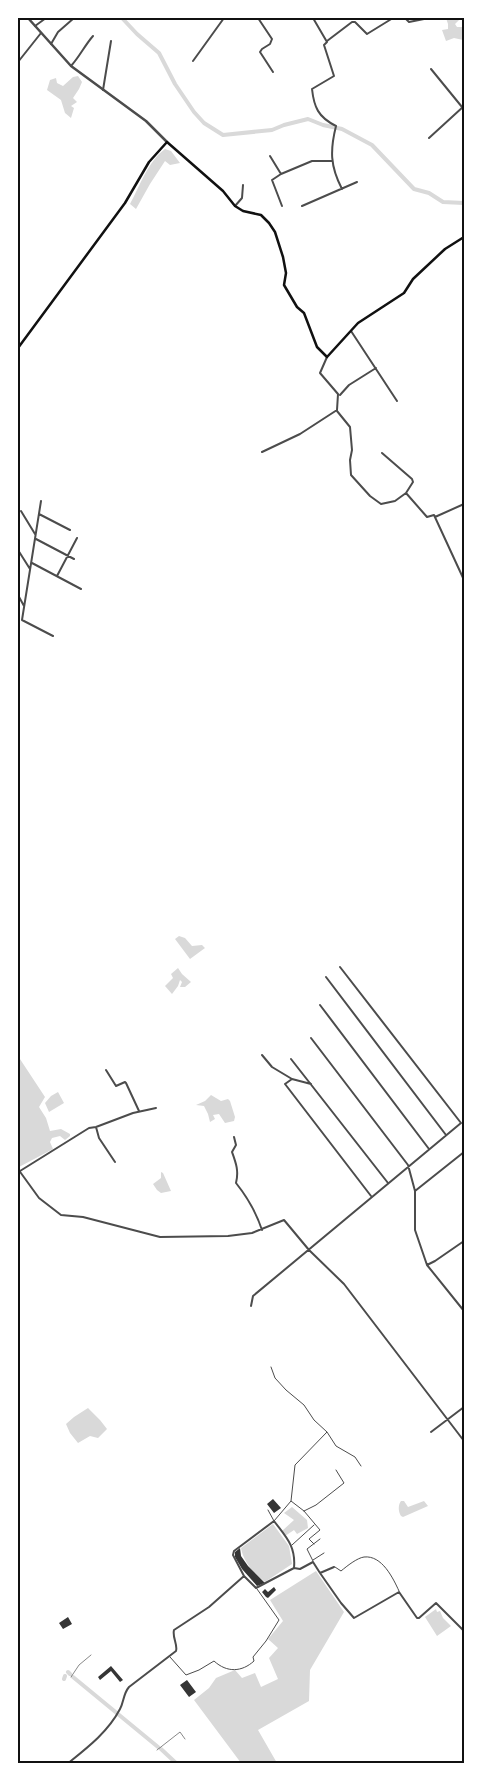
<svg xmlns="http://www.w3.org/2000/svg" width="482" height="1781" font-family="'DejaVu Sans',sans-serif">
<rect width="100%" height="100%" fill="#fff"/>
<path fill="#d9d9d9" d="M446 18H461L455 24 457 27H464V46L463 40 454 38 446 41 442 30 448 29V24Z
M78 76 82 82 79 89 73 98 77 102 71 106 74 108 71 118 65 113 61 100 47 90 50 80 56 78 57 83 63 86 73 77Z
M165 149 171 151 180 163 170 165 165 161 150 184 136 209 130 204C140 186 148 161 165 149Z
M179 936 185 938 192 946 202 945 205 948 190 959 175 939Z
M178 968 182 974 191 982 185 987H180L182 982 180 980 178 986 172 994 165 986 173 978 171 974Z
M18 1056 45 1097 39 1107 46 1118 50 1131 61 1129 70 1134V1136L65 1140 60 1136 52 1138 50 1142 53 1149 19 1167 18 1166Z
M58 1092 64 1103 49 1112 45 1103 51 1096Z
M211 1095 221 1101 228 1099 230 1101 235 1117 234 1121 225 1123 219 1114 213 1115 215 1119 210 1122 208 1114 204 1106 196 1105 205 1101Z
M161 1172 163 1173 171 1191 161 1193 157 1190 153 1184 161 1178Z
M88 1408 100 1420 107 1429 98 1438 90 1436 78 1443 70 1433 66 1424 74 1417Z
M401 1501H404L408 1507 424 1501 428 1506 403 1517 401 1516C398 1511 398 1505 401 1501Z
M292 1507 307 1520 308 1528 297 1534 294 1530 285 1536 282 1531 294 1520 284 1513Z
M273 1524 289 1546 292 1564 265 1582C253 1572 244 1563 241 1548Z
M316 1571 344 1612 310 1670 309 1701 258 1730 277 1763H241L194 1700 209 1688 216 1678 235 1670 242 1678 255 1673 261 1687 278 1679 269 1658 278 1648 268 1639 283 1621 270 1600Z
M436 1609 437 1612 440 1611 443 1618 451 1626 437 1636 425 1617Z"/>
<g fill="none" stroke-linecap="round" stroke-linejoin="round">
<path stroke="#d9d9d9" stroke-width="4" d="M122 18 137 34 159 53 175 84 194 112 204 123 223 135 272 130 284 125 308 119 323 125 342 129 372 145 414 189 429 193 443 202 464 203
M68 1672 70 1674
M73 1677 158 1747
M64 1679 65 1676
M161 1749 177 1764"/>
</g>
<path fill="#353535" d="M273 1499 281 1508 274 1513 267 1504Z
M240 1548 241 1556 248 1566 265 1583 257 1586 242 1569 235 1557V1552Z
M274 1587 276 1590 268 1598 266 1597 262 1592 265 1589 268 1592Z
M68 1617 72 1624 63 1629 59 1623Z
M111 1666 123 1680 120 1682 111 1671 100 1680 98 1677Z
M187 1680 196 1692 189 1697 180 1685Z"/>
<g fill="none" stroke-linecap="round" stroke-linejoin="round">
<path stroke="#111" stroke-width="0.5" d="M71 1677 79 1665 91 1655
M157 1750 180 1732 185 1739"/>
<path stroke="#4c4c4c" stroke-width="1" d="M271 1367 275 1378 286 1390 304 1405 314 1420 327 1432 295 1465 291 1501
M327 1432 336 1446 355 1457 361 1466
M268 1510 274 1521 291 1501 304 1511 320 1530 309 1539 314 1544
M304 1511 316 1505 344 1483 336 1470
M292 1545 314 1525
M313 1560 324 1553
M313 1561 307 1549 320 1539
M335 1567 341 1571C347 1566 357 1558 364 1557 382 1555 393 1578 399 1591
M170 1657 186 1675 199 1670 214 1661C227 1673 242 1672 254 1661L253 1657 266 1641 279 1620 257 1589"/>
<path stroke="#4c4c4c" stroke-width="2" d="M258 18 272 39 270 44 262 49 260 52 273 72
M313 18 327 42 324 45 334 76 312 89C314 107 318 117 336 126 330 150 330 166 342 189
M405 18 409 22 429 18
M35 26 46 18
M327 41 352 22H355L367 34 393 18
M51 44 58 32 74 18
M193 61 224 18
M18 62 41 33
M71 66C80 56 85 45 93 36
M431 69 462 107
M103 90 111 41
M429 138 464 106
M270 156 281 174
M235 206 242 198 243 185
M282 206 272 180 281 174 312 161H332
M302 206 357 182
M351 331 397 401
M340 395 349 385 376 368
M337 411 350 427 352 450 350 460 351 475 370 496 381 504 395 501 406 493
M262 452 300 434 337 410 338 394 320 373 327 357
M382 453 412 479 413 482 406 493 427 517 434 515 464 580
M41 501 22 620 53 636
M21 511 35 534
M39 514 70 530
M435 517 464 504
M36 539 74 559
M18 550 30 569
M32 563 81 589
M57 576 77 538
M18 595 24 606
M326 977 446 1135
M320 1005 429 1149
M311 1038 408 1165 415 1191
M262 1055 272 1067 292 1079
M291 1059 388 1183
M106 1070 116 1086 125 1082 126 1083 139 1111
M311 1084 292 1079 285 1084 371 1196
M96 1127 99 1138 115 1162
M234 1137 236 1145 232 1152C236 1163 239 1171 236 1183 248 1198 256 1212 262 1230
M464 1152 415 1191V1230L427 1265 464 1311
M18 1169 39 1198 61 1215 83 1217 160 1237 228 1236 252 1233 284 1220 309 1250 344 1284 464 1441
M20 1171 89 1128 96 1127 133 1113 156 1108
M427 1265 435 1261 464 1241
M251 1306 253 1296 461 1123 340 967
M431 1432 464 1407
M274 1521C286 1537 296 1546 294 1568L256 1588 244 1576 233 1555 234 1551Z
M294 1568 300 1569 313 1562 320 1573 334 1567
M320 1573 341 1603 354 1618 399 1592 417 1618H419L436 1603 464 1631
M67 1764C87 1748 108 1732 120 1709 124 1702 123 1694 129 1687L176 1651C178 1645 172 1637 174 1630L209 1607 244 1576"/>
<path stroke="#4c4c4c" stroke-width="2.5" d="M28 18 71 66 146 121 167 142"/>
<path stroke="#111" stroke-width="2.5" d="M18 348 125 203 149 162 167 142 223 191 235 206 243 211 261 215 269 223 275 232 283 257 286 273 284 285 297 307 304 313 317 347 327 357 358 323 404 293 413 279 445 249 464 237"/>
</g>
<rect width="482" height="1781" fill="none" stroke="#ffffff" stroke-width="38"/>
<rect x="19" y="19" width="444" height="1743" fill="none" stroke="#111" stroke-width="2"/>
</svg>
